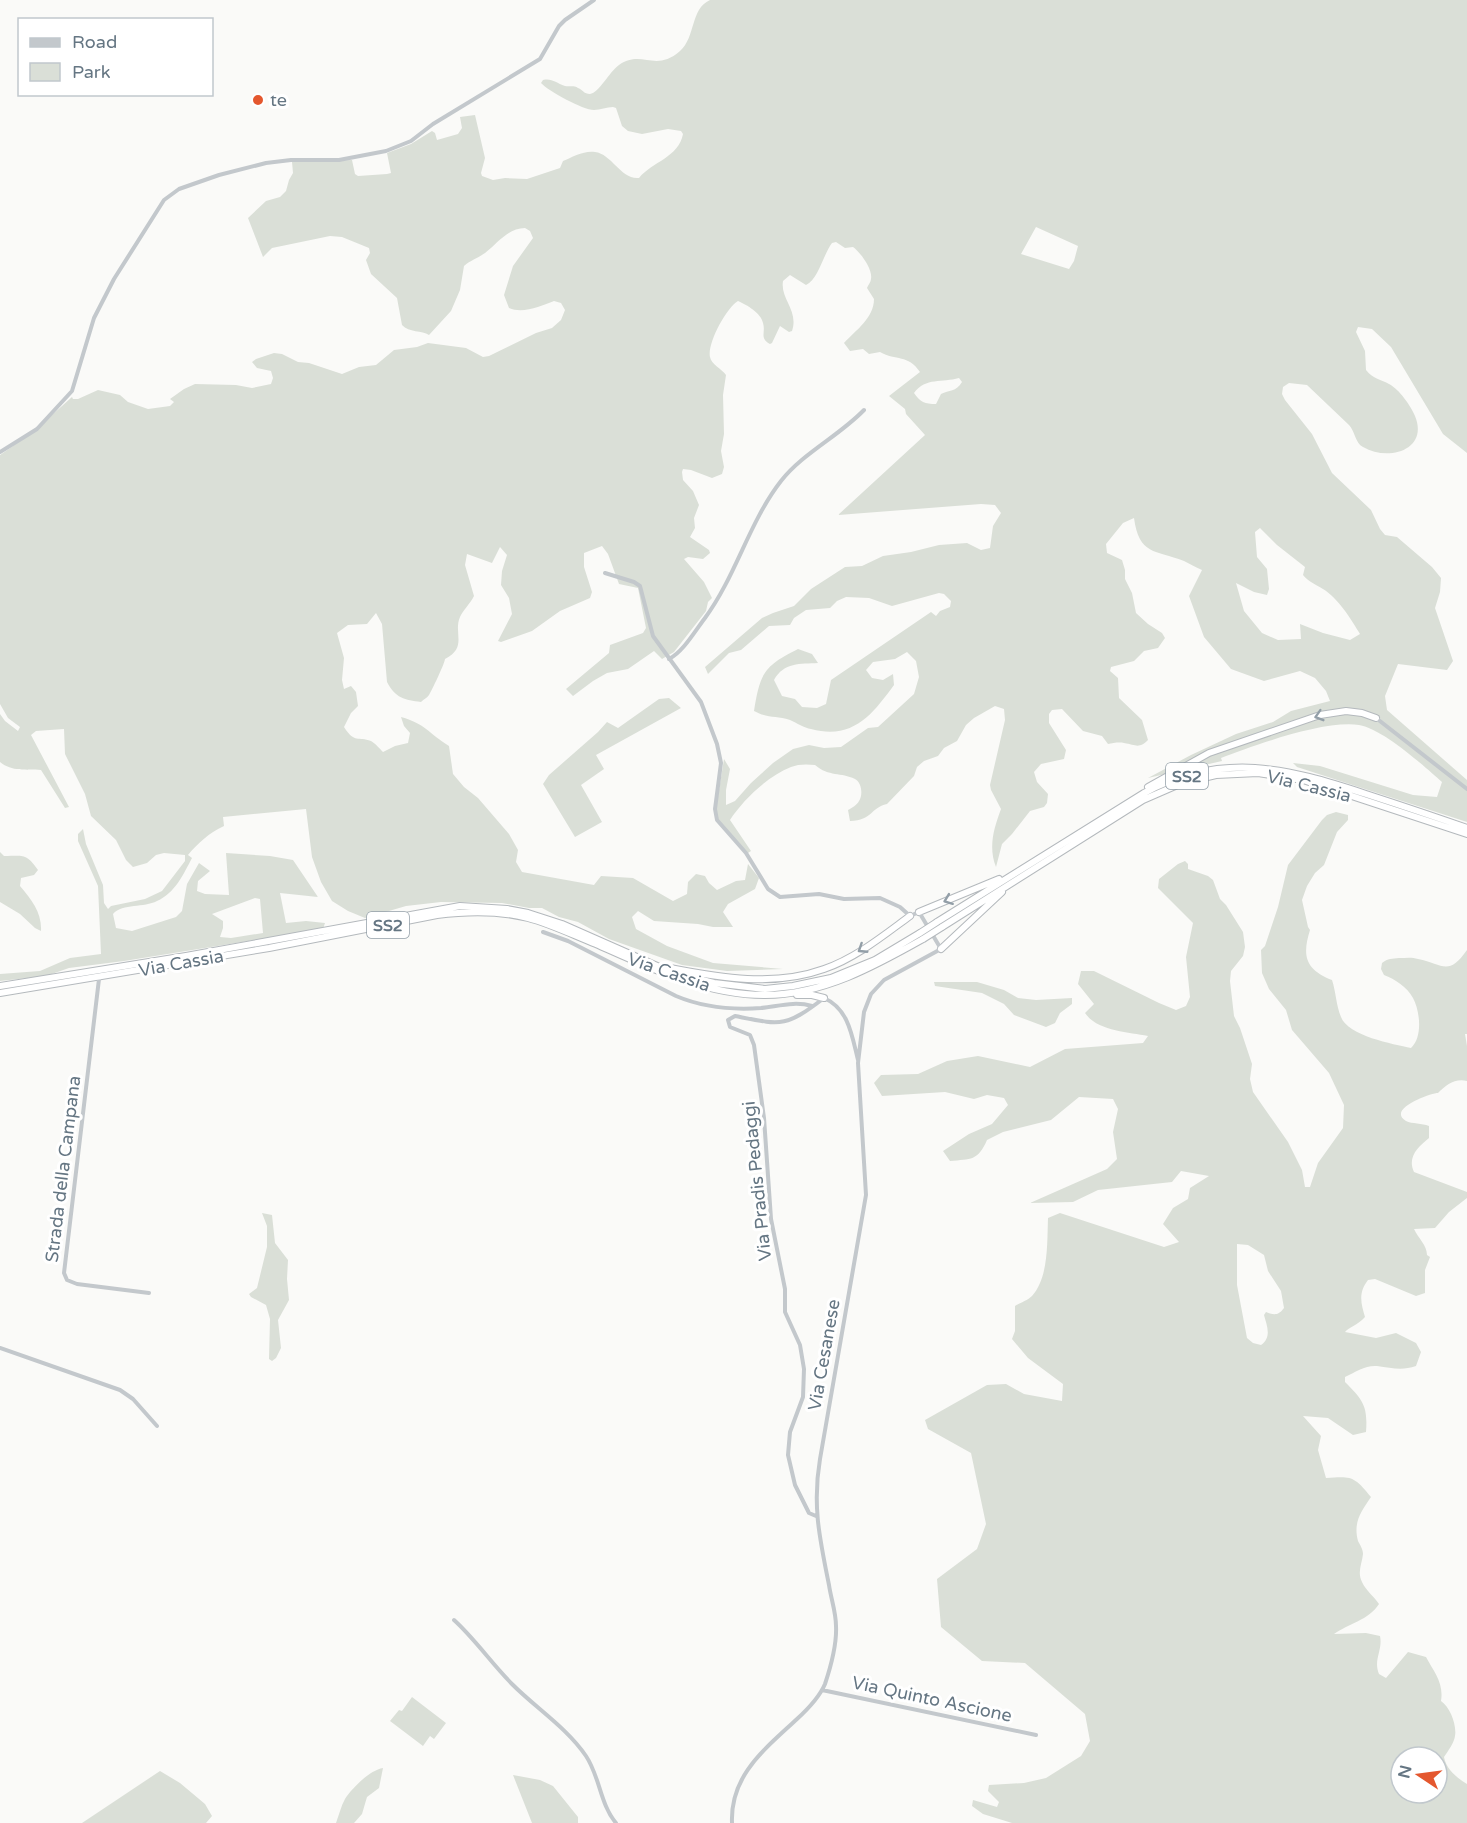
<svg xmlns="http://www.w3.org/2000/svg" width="1467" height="1823" font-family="'Varela Round',sans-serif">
<rect width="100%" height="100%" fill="#fafaf8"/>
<path fill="#dadfd7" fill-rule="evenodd" d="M710 0H1467V453L1443 434 1391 347 1372 329 1358 327 1356 332 1365 351 1366 370C1373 379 1380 379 1389 384 1399 389 1411 406 1415 416 1429 450 1388 462 1363 447 1355 443 1355 431 1349 425L1307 385 1289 383 1283 387 1282 394 1285 400 1312 434 1332 473 1371 510 1380 529 1385 535 1397 537 1432 567 1441 578 1440 592 1435 608 1453 661 1447 670 1398 664 1385 696 1387 710 1467 780V822L1297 767 1293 763 1320 766 1413 795 1437 797 1442 782C1424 766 1383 729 1359 725 1324 720 1255 745 1221 758L1222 761 1148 778 1191 755 1236 734 1273 722 1291 711 1330 701 1326 691 1315 678 1300 671 1264 681 1231 669 1204 637 1189 596 1202 570C1195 567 1190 564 1184 561 1155 550 1139 555 1134 518L1123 523 1106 544 1107 553 1122 560 1125 570V579L1132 593 1136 613 1148 624 1162 633 1165 638 1158 648 1144 651 1134 661 1111 667 1110 671 1118 678 1119 698 1142 720 1148 740C1139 749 1136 745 1124 743 1119 742 1113 743 1108 744L1102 736 1083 731 1062 709 1052 710 1049 714V723L1066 750 1064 759 1041 764 1034 772 1037 782 1048 794 1047 803 1044 807 1030 811 1012 834 1002 844 996 867C988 847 994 828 1001 809L991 790 990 785 1005 720 1004 709 995 706 974 718 966 725 957 741 944 748 938 756 924 761 917 767 914 776 887 804C870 808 873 820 850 821L848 810C852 808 857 805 859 801 863 795 862 783 855 779 841 772 829 777 815 765 807 764 798 764 791 767 768 776 743 800 730 820L751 851 748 853 719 823 716 809 724 759 730 769 726 790V805L735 801 751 783 773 763 793 749 809 745 824 748 841 747 868 728 878 727 914 694 919 677 916 661 907 652 895 659 873 662 866 670 872 678 883 680 893 674 894 685C872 715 853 740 811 729 804 728 797 723 790 720 776 715 769 719 754 711 760 673 764 666 798 649L812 654 818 663C800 664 784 662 774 680L782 696 795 699 802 707 817 708 826 704 831 680 931 612 936 616 940 611 950 607 951 601 944 594 939 593 892 606 869 598 846 597 837 601 830 608 806 610 794 618 790 625 769 626 741 650 729 653 708 674 705 667 762 618 773 613 794 606 811 589 845 567 862 566 883 556 911 552 939 545 967 543 981 550 990 548 993 526 1001 513 995 505 981 504 838 515 925 435 906 414 905 409 889 396 920 372C908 354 896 361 880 352L869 354 863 349 850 351 844 343C856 330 874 318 874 299L867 288C868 285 871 282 871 279 873 269 860 252 853 247L845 248 836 242 832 243C823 255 818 280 806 285L790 275 783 281C780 299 799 310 792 331L789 332 780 326 772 343 770 344C759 338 766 333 763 323 761 313 747 305 738 301 726 308 707 344 710 357 711 364 722 369 726 375L723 395 724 434 721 451 724 467 722 474 712 478 691 470 683 469 682 472 683 480 693 491 699 505 694 518 695 528 690 537 709 550 710 553 703 559 688 557 684 559 704 582 712 598 708 602 706 611 674 652 662 659 654 651 628 669 607 673 593 681 573 696 566 689 609 653 610 645 643 633 646 628 638 588 619 584 608 554 602 546 584 553V567L592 592 590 598 560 611 532 631 501 642 498 641 512 614 509 598 501 585 502 571 507 555 500 547 492 563 467 554 465 565 474 596C470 604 463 610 460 617 453 633 468 647 445 659 445 663 431 692 429 695 427 698 424 699 421 702 405 700 395 698 387 682L382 624 376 613 367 624 348 625 337 633 344 658 342 680 344 689 351 686 356 692 358 706 351 713 344 727C355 744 358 736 371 741 375 743 380 749 383 752L395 746 408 743 410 733 404 726 401 717C426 724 428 733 449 746L453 774 464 787 478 798 509 834 518 850 516 862 522 872 594 885 601 876 633 878 673 901 687 894 688 882 696 874 705 876 709 883 717 890 736 881 745 880 748 864 759 878 755 889 728 904 723 912 733 927H713L698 924 654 921 638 911 632 917 636 929 667 946 713 963 783 969 727 971 682 965 609 939 578 922 559 917 542 908H529L502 903 441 902 406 906 365 918 348 911 332 901 321 882 312 857 306 809 223 817 224 826C209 833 198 843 188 855L192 858C183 875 175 893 157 901 144 908 123 903 113 914L116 928 132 931 176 917 182 911 187 884 199 863 210 871 198 881 197 891 205 894 229 895 226 853 270 856 293 860 318 897 280 893 286 923 306 921 325 923 323 929 124 961 69 968 46 976 0 981V974L40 971 70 958 101 954 98 886 78 841V834L83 829 86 844 103 885 104 903 108 909 111 906 145 899 162 891 185 861V855L164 853 156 855 147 863 133 867 126 860 116 840 91 816 85 794 65 754 64 729 36 731 31 735 69 807 65 808 41 770C26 769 12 772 0 762V714L5 721 18 731 20 727 8 718 0 704V455L32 433 72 397 73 399H78L98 390 120 395 128 402 148 409 170 406 174 402 170 399 184 389 195 384 236 385 252 388 271 384 273 378 271 371 257 368 252 362 256 359 274 353 282 354 298 362 309 363 342 374 359 367 376 365 394 350 417 347 428 343 466 348 483 357 489 356 536 333 552 328 561 320 565 310 561 303 554 301C541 306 523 314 509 308L504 295 513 266 533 238 530 231 525 228C508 228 497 244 485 253 478 258 471 260 464 266L460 290 451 311 429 335C422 330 409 333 402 325L397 298 371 274 366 260 370 253 369 248 342 237 330 236 272 248 263 257 248 218 266 201 280 197 286 191 289 180 293 173 292 162 352 160 355 174 358 176 387 174 391 173 387 153 411 144 432 131 435 133 437 140 458 134 462 128 460 117 475 115 485 158 481 173 482 176 493 180 505 178 527 179 560 168 563 161C572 157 585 150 595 152 612 154 621 180 639 178 652 162 679 157 683 134L681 131 668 129 642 134 628 131 622 126 616 108 613 107C607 107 600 110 594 110 583 110 548 91 541 83L543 80C552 78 556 83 565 86 569 87 574 85 578 88 583 90 584 94 590 94 599 93 609 72 619 65 642 49 655 73 680 51 696 37 690 9 710 0ZM1036 227 1078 246 1074 261 1069 269 1021 254ZM959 378 962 382C956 392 949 390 941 394L936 404C925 404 920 402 914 393 926 377 942 383 959 378ZM1260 528 1277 545 1305 567 1303 575C1309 582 1315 584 1323 589 1338 598 1351 619 1360 634L1350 640 1323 633 1300 624 1301 639 1278 640 1262 633 1244 611 1236 583 1254 592 1267 595 1269 589 1267 569 1257 557 1255 532ZM255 898 260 899 263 933 231 938 220 937 223 928V921L212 914Z
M669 698 681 708 596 755 604 769 581 785 602 822 575 837 543 784 549 775 598 732 607 722 618 728 659 699Z
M1336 812 1348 815V820L1337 832 1324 865 1315 873 1307 886 1302 900 1308 927 1310 930C1302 956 1305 969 1332 980 1336 992 1336 1005 1341 1017 1348 1036 1393 1044 1411 1048 1423 1037 1420 1011 1413 998 1407 987 1395 979 1384 975L1381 969 1382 963C1388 958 1392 959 1399 958 1406 958 1412 957 1418 959 1443 964 1448 977 1467 950V1034H1465L1467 1046V1081C1455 1078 1446 1085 1438 1093 1431 1093 1386 1109 1406 1121 1412 1124 1422 1123 1429 1126V1138C1418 1147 1407 1157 1414 1172L1467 1192V1198L1449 1212 1435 1228 1414 1229C1418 1238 1427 1245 1427 1255L1430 1257 1425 1270V1293L1416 1296 1375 1279 1368 1280C1358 1293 1361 1303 1365 1317 1358 1325 1349 1327 1345 1332L1376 1338 1396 1333 1416 1343 1421 1352 1416 1366C1402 1371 1392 1368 1377 1366 1366 1365 1355 1372 1345 1377V1382C1363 1400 1368 1406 1366 1432L1353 1435 1328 1418 1303 1416 1321 1436 1318 1450 1326 1478C1352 1476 1354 1476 1371 1497 1361 1512 1353 1522 1358 1541 1360 1545 1363 1549 1363 1554 1362 1564 1357 1572 1362 1582 1366 1591 1374 1596 1379 1604 1369 1620 1348 1624 1334 1634L1366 1633 1380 1636C1383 1650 1373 1660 1379 1674L1386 1678 1408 1652 1426 1657C1434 1672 1444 1683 1441 1701 1450 1707 1457 1725 1455 1736 1454 1743 1448 1751 1444 1757 1446 1769 1457 1778 1467 1784V1823H1012L983 1814 972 1806 973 1800 997 1807 999 1802 988 1791 989 1785 1024 1783 1046 1778 1081 1756 1090 1741 1085 1714 1025 1663 982 1661 941 1627 937 1579 977 1549 986 1524 971 1453 928 1429 925 1420 987 1385 1006 1384 1024 1394 1062 1401 1063 1384 1028 1358 1012 1339 1015 1331V1306C1020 1303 1028 1300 1032 1296 1049 1277 1047 1242 1048 1218L1060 1213 1164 1247 1179 1242 1163 1224 1173 1208 1188 1199 1190 1188 1209 1176 1181 1171 1172 1182 1098 1190 1073 1202 1030 1203 1107 1169 1117 1159 1113 1132 1118 1109 1113 1099 1079 1097 1051 1120 1003 1132 987 1140C978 1161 971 1159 950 1161L943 1151 969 1134 992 1124 1008 1105 1004 1098 987 1095 974 1099 945 1092 882 1096 874 1083 881 1075 918 1074 947 1061 978 1056 1030 1067 1065 1049 1143 1043 1148 1036C1128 1032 1097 1031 1085 1013L1094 1004 1078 984 1081 971H1094L1159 1003 1176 1010 1186 1006 1190 997 1186 957 1193 923 1158 888 1159 879 1178 864 1185 861 1188 864V869L1208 876 1213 880 1220 899 1226 905 1243 932 1245 947 1243 956 1231 971 1230 981 1234 1016 1240 1028 1252 1064 1250 1079 1253 1092 1288 1142 1302 1170 1305 1187H1310L1318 1163 1343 1128 1344 1105 1329 1073 1292 1030 1286 1010 1269 989 1262 973 1261 950 1265 946 1278 907 1288 865 1322 820 1327 815ZM1237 1244 1248 1245 1264 1255 1268 1271 1281 1291 1284 1308C1278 1316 1274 1315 1266 1312L1264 1315C1267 1326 1272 1337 1261 1345L1253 1343 1247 1338 1237 1285ZM1401 1757H1437V1793H1401Z
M0 852 4 856C24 856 26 853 38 870L34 875 21 878 20 886C32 900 42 913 41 931L35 928 20 914 0 902Z
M934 982H977L1004 990 1018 998 1036 1000 1072 998V1004L1060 1013 1055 1023 1046 1027 1014 1015 1004 1004 982 993 935 986Z
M262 1213 272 1215 275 1243 288 1260 287 1279 289 1300 278 1320 281 1348 276 1358 272 1361 269 1359 270 1319 266 1305 251 1297 249 1294 257 1288 267 1247V1226Z
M412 1697 446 1723 434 1739 430 1736 423 1746 390 1721 399 1710 402 1711Z
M383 1768 379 1788 367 1797 362 1814 354 1823H336C339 1815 341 1806 345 1799 352 1788 370 1770 383 1768Z
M160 1771 180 1783 205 1804 212 1816 206 1823H82Z
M513 1775 540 1780 553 1786 578 1817V1823H532Z"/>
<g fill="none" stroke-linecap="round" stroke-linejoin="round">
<defs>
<path id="highway" d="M1148 787 1209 753 1320 715 1346 711 1362 713 1376 718
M919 912 999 879
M937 922 1144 793C1223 751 1287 768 1366 794 1400 805 1433 816 1467 828
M942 927 1143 800 1182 783 1216 775 1258 773 1303 780 1467 834
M941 949 1002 892
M670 968C721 978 774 987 824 969 856 958 884 935 910 916
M0 986 186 956 460 906 507 909 528 913 562 924 673 973 714 983 765 989 793 986 831 978 875 960 920 933
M0 993 269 948 437 915C467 911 497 910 528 918 551 924 573 935 596 944 650 968 705 995 765 995 823 995 875 966 923 939
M797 995H812L824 998"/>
</defs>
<use href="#highway" stroke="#b4b9bd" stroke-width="8"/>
<path stroke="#c3c8cc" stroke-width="4" d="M0 452 37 429 72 391 94 318 114 279 164 200 179 189 219 175 266 163 291 160H339L386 151 411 141 433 124 540 59 559 26 565 20 594 0
M605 573 634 582 640 586 653 636 701 702 717 744 721 763 715 809 717 820 746 853 768 889 780 897 819 894 844 899 880 898 900 907 910 916 919 912 941 949 884 980 871 994 864 1012 858 1063 866 1195 820 1459C812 1506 820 1540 829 1585 831 1599 836 1612 836 1626 837 1645 831 1666 825 1684 819 1698 808 1709 797 1719 765 1749 730 1775 732 1823
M669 659C683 652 695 631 705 618 736 576 749 522 781 481 803 453 839 436 864 410
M1376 718 1467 789
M543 932 568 941 676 996C702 1007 733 1010 761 1008 779 1006 795 1001 812 1006
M99 979 64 1273 67 1280 77 1284 149 1293
M0 1348 120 1390 133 1399 157 1426
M816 1516 809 1513 795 1485 788 1455 790 1432 803 1397 804 1369 800 1345 785 1312V1289L771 1219 764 1118 754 1045 750 1035 730 1027 728 1020 735 1016C781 1025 785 1028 824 998 849 1009 852 1036 858 1060
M454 1620C475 1639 492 1664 513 1685 536 1708 567 1728 586 1756 600 1777 600 1804 616 1823
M822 1690 1036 1735"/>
<use href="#highway" stroke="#fff" stroke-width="6"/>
<defs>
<path id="highway-bridge" d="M920 933 937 922
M923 939 942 927"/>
</defs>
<use href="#highway-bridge" stroke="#b4b9bd" stroke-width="8" stroke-linecap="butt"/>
<use href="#highway-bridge" stroke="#fff" stroke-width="6"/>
</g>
<defs><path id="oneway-chevron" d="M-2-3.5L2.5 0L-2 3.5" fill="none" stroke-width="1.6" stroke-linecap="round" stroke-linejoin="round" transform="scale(1.5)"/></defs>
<g stroke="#939fa8">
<use href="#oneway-chevron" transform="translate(1319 716) rotate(163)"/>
<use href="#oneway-chevron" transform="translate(948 900) rotate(159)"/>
<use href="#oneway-chevron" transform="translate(862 949) rotate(147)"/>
</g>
<circle fill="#e4572e" stroke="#fff" stroke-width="2" cx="258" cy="100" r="6"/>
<g text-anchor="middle" stroke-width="6" stroke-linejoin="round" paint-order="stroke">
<g fill="#fff" stroke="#939fa8" stroke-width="1.5">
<rect x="1166" y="763" width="42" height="26" rx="4.5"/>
<rect x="367" y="912" width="42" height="26" rx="4.5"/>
</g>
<g font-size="16" font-weight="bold" fill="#657683">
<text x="1187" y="782">SS2</text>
<text x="388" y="931">SS2</text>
</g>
<g font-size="18" fill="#657683" stroke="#fff" text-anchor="start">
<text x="270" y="106">te</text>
</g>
<g font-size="18" fill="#657683" stroke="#fff">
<text transform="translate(1309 786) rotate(14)" y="6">Via Cassia</text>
<text transform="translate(181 963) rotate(-10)" y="6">Via Cassia</text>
<text transform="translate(669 972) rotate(19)" y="6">Via Cassia</text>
<text transform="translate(63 1169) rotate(-83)" y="6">Strada della Campana</text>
<text transform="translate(757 1181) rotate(-96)" y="6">Via Pradis Pedaggi</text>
<text transform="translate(824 1355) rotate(-80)" y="6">Via Cesanese</text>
<text transform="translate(932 1699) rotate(12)" y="6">Via Quinto Ascione</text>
</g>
</g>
<rect x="18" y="18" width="195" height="78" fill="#ffffff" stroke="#c1c8cd" stroke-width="1.5"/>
<rect x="30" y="38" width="30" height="9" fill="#c3c8cc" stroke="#c1c8cd" stroke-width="1.5"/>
<text x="72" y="48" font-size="18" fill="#657683">Road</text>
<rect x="30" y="63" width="30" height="18" fill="#dadfd7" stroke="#c1c8cd" stroke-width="1.5"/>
<text x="72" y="78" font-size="18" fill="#657683">Park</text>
<g transform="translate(1419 1775) rotate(283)"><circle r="28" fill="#ffffff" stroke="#c1c8cd" stroke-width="1.5"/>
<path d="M0-4.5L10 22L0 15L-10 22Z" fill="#e4572e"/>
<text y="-9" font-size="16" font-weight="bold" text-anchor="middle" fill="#657683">N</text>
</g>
</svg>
